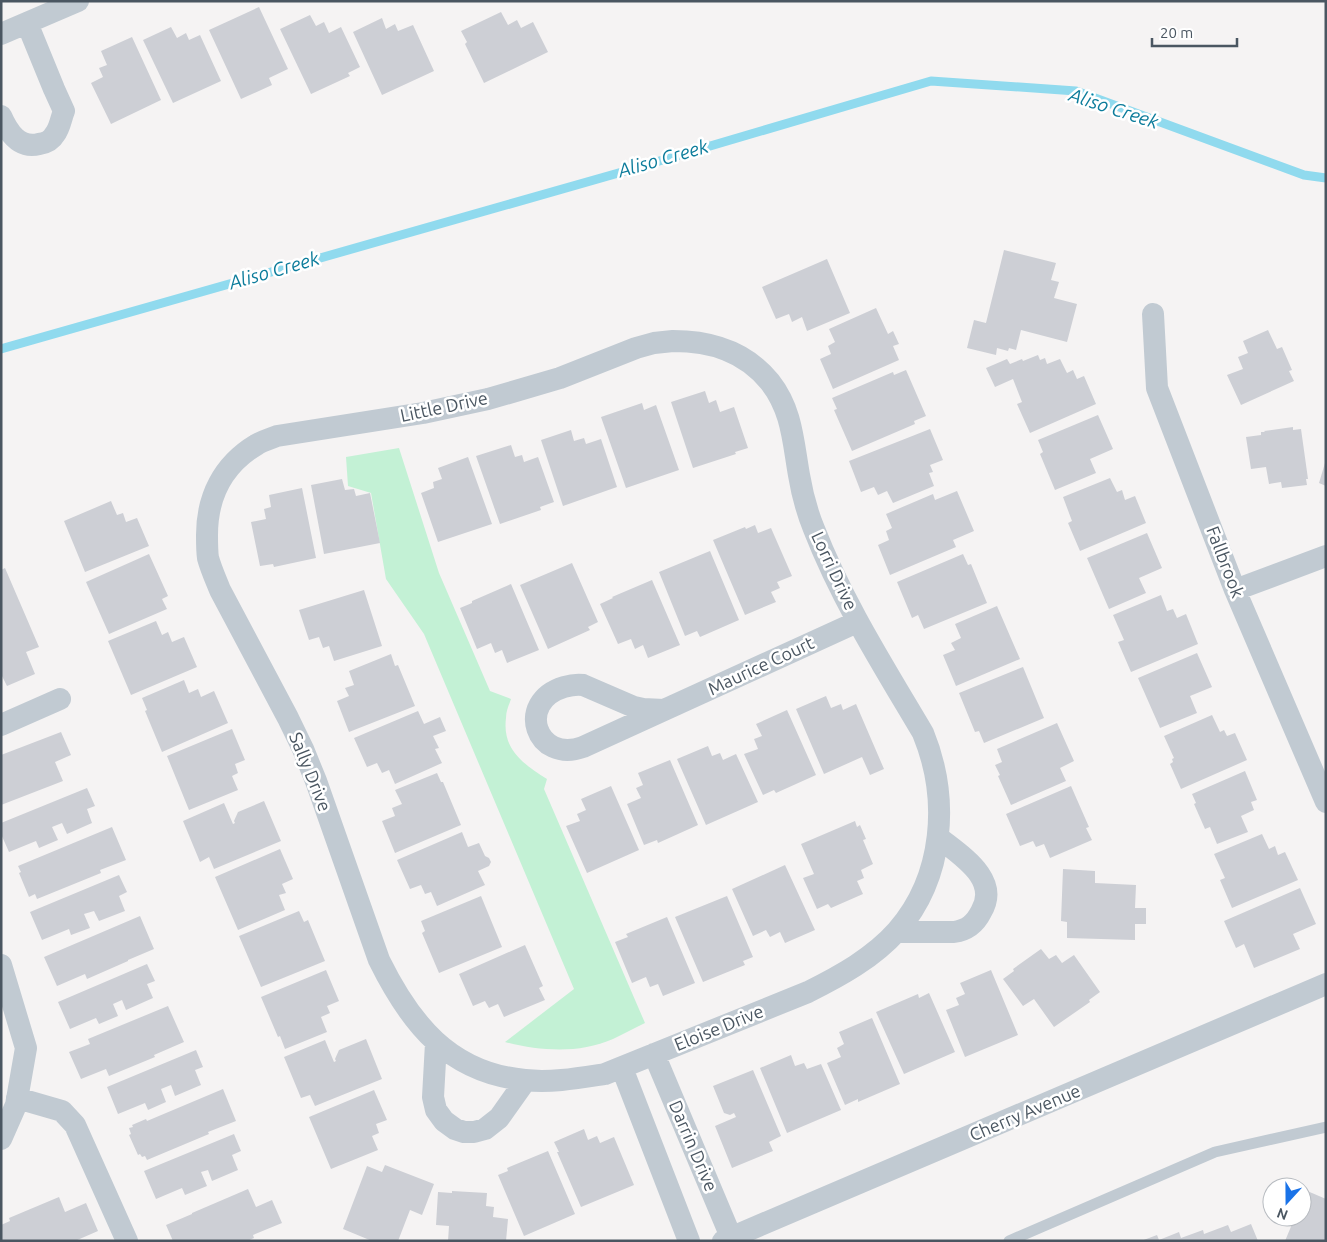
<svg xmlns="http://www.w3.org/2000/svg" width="1327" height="1242" font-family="Ubuntu,sans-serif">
<rect width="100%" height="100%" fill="#f5f3f3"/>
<path fill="#c3f1d5" d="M399 448 439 573 490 691 511 699C509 705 506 711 506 718 502 749 523 764 547 779L544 789 645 1023C634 1028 624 1034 613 1039 579 1054 540 1051 505 1042L574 989 424 634 386 579 371 493 348 486 346 457Z"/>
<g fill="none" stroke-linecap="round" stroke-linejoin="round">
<path stroke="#90daee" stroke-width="9" d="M1 349 622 172 931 81 1076 91 1304 175 1326 178"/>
</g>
<path fill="#cdcfd5" d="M259 7 288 69 269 78 272 85 241 99 209 30Z
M501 12 508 25 517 20 521 28 533 22 548 52 484 83 465 44 467 42 461 31Z
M310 15 316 26 324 22 329 33 341 27 360 67 348 73 350 76 311 94 280 29Z
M382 18 386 29 395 24 398 31 413 25 434 71 382 95 353 32Z
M171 27 177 38 186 33 189 40 200 35 221 81 173 103 143 40Z
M132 37 161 100 111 124 91 83 103 77 99 68 107 65 101 51Z
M1004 250 1056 263 1051 280 1059 282 1054 298 1077 304 1067 342 1021 330 1016 350 1009 348 1008 351 997 348 996 355 967 348 974 320 986 323Z
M827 259 850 313 807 331 802 317 792 322 789 314 776 319 762 287Z
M876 308 888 334 893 331 899 344 893 346 899 360 833 389 820 359 831 354 828 346 835 342 829 329Z
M1268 330 1277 349 1282 347 1292 370 1289 371 1294 381 1241 405 1227 375 1243 369 1238 357 1248 353 1243 341Z
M1038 355 1040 360 1045 358 1047 364 1060 359 1067 373 1073 370 1077 379 1084 376 1096 404 1030 433 1017 404 1022 402 1013 379 995 387 986 368 1007 359 1010 364 1022 359 1023 361Z
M906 370 926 416 914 421 915 424 852 451 834 410 837 409 832 398 893 372 894 375Z
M705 391 709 403 716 400 720 412 734 407 748 448 735 452 736 454 693 468 671 402Z
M642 403 644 410 656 405 679 470 626 488 601 417Z
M1098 415 1113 449 1090 459 1096 473 1055 490 1040 454 1043 452 1038 440Z
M1293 427V430L1301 429 1308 479H1306L1307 485 1282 488 1281 482 1269 484 1266 467 1251 469 1246 437 1261 435V432H1265L1264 431Z
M930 429 943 460 930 465 933 472 929 473 934 486 893 503 887 491 878 495 874 487 861 492 849 461Z
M571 430 574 441 584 438 586 444 601 439 617 487 563 506 541 440Z
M511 445 515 457 522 455 524 462 538 457 554 502 540 507 541 510 500 524 476 456Z
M468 457 492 524 438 542 421 493 434 488 433 482 442 479 438 468Z
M1325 463H1326V486L1319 483Z
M1110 478 1117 492 1122 490 1125 500 1135 496 1146 523 1080 551 1068 523 1072 521 1063 497Z
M342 479 345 490 354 489 356 496 370 493 380 543 324 554 311 485Z
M302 488 316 558 274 567 273 564 260 566 251 522 266 519 264 509 271 507 269 495Z
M957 491 974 531 953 540 956 547 890 575 878 545 889 540 886 531 892 528 886 514 933 494 935 500Z
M111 501 117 515 123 513 126 522 137 518 149 546 85 572 64 521Z
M755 525 758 533 771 528 792 576 777 582 780 588 771 592 776 602 745 615 713 540 745 527 746 529Z
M1147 533 1162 568 1139 578 1146 593 1109 609 1087 558Z
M710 551 739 620 700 637 697 631 685 636 659 572Z
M149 554 168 596 162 599 167 609 109 634 86 582Z
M963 554 968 565 971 564 987 603 924 629 918 615 912 618 897 582Z
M572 563 598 622 588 627 590 630 548 649 520 585Z
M5 568 39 647 26 652 35 674 7 686 1 674V570Z
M652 580 680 645 648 658 643 645 635 649 631 639 618 644 600 604 613 598 612 597Z
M511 584 539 650 507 663 502 650 495 653 491 643 477 649 460 608 472 603V601Z
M364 590 382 646 334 661 329 646 323 648 319 637 309 640 299 610Z
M1161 595 1167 611 1173 609 1177 618 1186 614 1198 644 1131 672 1118 642 1124 640 1113 615Z
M997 606 1020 659 956 686 943 655 955 650 951 643 961 638 955 624Z
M156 621 162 635 168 632 172 642 184 637 197 667 131 695 108 641Z
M1197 653 1212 687 1190 696 1197 713 1160 728 1138 678Z
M391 654 395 666 398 665 415 706 349 732 337 701 349 696 345 688 354 685 349 671Z
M1023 667 1044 718 984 743 979 731 975 732 959 693Z
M184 680 189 693 198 689 201 697 214 691 228 723 162 752 145 711 147 710 142 698Z
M826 696 831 708 841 704 843 710 856 704 884 769 870 775 862 757 824 774 796 709Z
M787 710 816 775 776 793 774 790 763 795 744 754 758 749 754 739 762 736 756 724Z
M418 711 424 724 440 717 446 731 433 736 439 748 435 749 442 763 395 784 389 770 382 773 377 763 367 767 354 738Z
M1212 715 1220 732 1224 730 1227 736 1235 733 1247 760 1181 789 1170 764 1173 762 1172 759 1174 758 1164 736Z
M1057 723 1074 761 1060 768 1066 781 1011 805 998 776 1000 775 995 765 1002 762 997 749Z
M232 729 245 760 235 764 238 773 232 776 238 790 189 810 167 756Z
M61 732 71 755 55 762 63 781 1 805V755Z
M708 746 712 756 720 753 723 760 736 754 758 802 706 825 677 759Z
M670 760 698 825 658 843 657 840 644 845 627 804 641 798 636 788 643 785 638 773Z
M1245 771 1257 800 1251 802 1254 810 1241 816 1248 832 1217 844 1210 827 1205 829 1194 804 1196 803 1192 794Z
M437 773 441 782H443L461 825 395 853 382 821 395 816 392 808 402 804 395 790Z
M611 786 639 850 587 873 566 826 580 821 577 814 586 810 581 799Z
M1071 786 1089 827 1086 828 1092 840 1050 858 1044 844 1036 847 1033 841 1020 846 1006 814Z
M87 788 95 806 87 809 92 823 67 834 62 823 52 827 58 840 39 848 36 841 9 852 1 834V823Z
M264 801 281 841 214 869 209 857 200 862 183 821 224 803 233 824 235 823 234 821 238 812Z
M855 821 857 827 860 825 866 839 863 840 873 864 861 870 864 878 857 881 863 894 831 908 828 904 817 909 803 878 814 874 801 844Z
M112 827 126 860 100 870 101 873 37 899 35 894 29 897 19 873 21 872 18 866Z
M462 832 468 847 479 843 485 856 489 858 491 862 489 866 478 871 485 885 437 906 431 892 425 894 421 885 410 889 397 860Z
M1262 834 1269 849 1275 846 1278 855 1285 852 1298 880 1232 908 1220 880 1225 878 1214 854Z
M280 849 293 879 282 884 286 893 279 895 285 910 238 930 215 877Z
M785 865 815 930 785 943 780 932 770 937 766 930 753 936 732 889Z
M1063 869 1095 871V883L1136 885 1135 908H1146V924H1135V940L1067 938V922L1061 921Z
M119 875 127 892 119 896 125 911 99 921 94 911 84 914 90 928 71 935 69 929 42 940 30 912Z
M1300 888 1316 924 1293 934 1300 949 1254 968 1244 944 1236 948 1224 921Z
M481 896 502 947 439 973 422 933 425 931 421 921Z
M727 896 753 957 743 961 745 965 703 982 675 917Z
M299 911 304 922 308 920 325 961 261 987 239 936Z
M140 916 154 949 128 960V961L87 979 85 974 57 986 44 957Z
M667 917 695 983 663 996 658 984 650 987 646 977 632 983 615 942 628 937 626 934Z
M525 945 543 986 539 988 545 1000 504 1017 498 1004 489 1008 485 1001 473 1006 459 974Z
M1041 949 1049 959 1056 955 1062 963 1074 955 1100 992 1089 1000 1090 1002 1054 1027 1034 999 1023 1006 1003 979 1014 971 1013 969Z
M147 964 155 981 147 984 153 998 126 1010 122 1000 113 1004 118 1016 99 1024 96 1018 70 1029 58 1002Z
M326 970 339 1001 327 1006 330 1013 321 1017 327 1032 285 1049 280 1036 278 1037 261 997Z
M991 970 1018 1035 965 1057 946 1010 959 1005 956 998 965 994 960 983Z
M929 993 955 1052 904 1074 876 1012 918 994 919 998Z
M168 1006 184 1042 154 1055 155 1057 109 1076 106 1069 81 1079 69 1052 90 1044 88 1039Z
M872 1018 900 1084 858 1102V1099L845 1105 827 1063 841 1057 837 1048 844 1044 839 1032Z
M366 1039 382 1079 315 1106 310 1095 301 1098 284 1057 325 1040 334 1062 336 1061 335 1059 339 1050Z
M196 1050 203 1067 195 1070 201 1085 175 1096 171 1085 161 1089 166 1102 148 1110 145 1103 118 1114 107 1087Z
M791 1055 795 1066 804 1063 807 1069 821 1064 841 1110 787 1133 760 1068Z
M753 1070 781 1136 769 1142 773 1151 732 1168 715 1126 736 1117 734 1113 730 1115 724 1113 713 1086Z
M223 1089 236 1121 208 1132 209 1134 147 1160 145 1156 142 1157 140 1154 138 1155 129 1135 131 1134 129 1128 133 1127 132 1125 146 1119 147 1121Z
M374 1090 387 1120 376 1124 379 1133 372 1136 378 1150 331 1169 309 1117Z
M584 1129 588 1140 597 1136 600 1143 614 1137 634 1185 581 1207 557 1152H559L554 1142Z
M234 1134 241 1151 232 1155 238 1170 212 1181 208 1170 201 1172 207 1186 185 1195 182 1188 156 1199 144 1171Z
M548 1151 575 1214 524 1236 498 1175 508 1171 507 1168Z
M385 1165 434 1184 422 1215 410 1210 398 1241H372L343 1229 367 1166 382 1172Z
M248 1189 256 1207 272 1200 282 1223 253 1235 254 1238 247 1241H173L166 1225 192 1214V1213Z
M1305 1190 1326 1199V1241H1285L1295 1217H1302V1199Z
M452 1191 487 1193 486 1206 494 1207 493 1217 508 1219 506 1241H448L449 1226 436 1225 438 1192 452 1193Z
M59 1197 65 1212 86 1203 98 1231 75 1241H1V1225L10 1221 9 1218Z
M1251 1224 1258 1241H1141L1157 1235 1159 1240 1179 1232 1181 1238 1203 1230 1204 1234 1228 1225 1231 1232Z"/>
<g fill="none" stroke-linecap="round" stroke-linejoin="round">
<path stroke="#c1cad2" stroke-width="11" d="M1009 1241 1215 1152 1326 1127"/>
<path stroke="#c1cad2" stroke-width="22" d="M1 34 78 1
M1 116C8 132 19 149 39 144 46 143 51 141 55 134 60 128 61 118 64 111L54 89 27 23
M1153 314 1157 388 1235 590 1326 802
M673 341C711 341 745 351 770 382 792 410 793 441 799 475 802 493 807 512 814 529 842 601 884 667 923 733 950 799 944 877 897 931 873 958 840 976 808 992L605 1074C579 1078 551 1083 525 1080 449 1073 410 1023 379 960L316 781 303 749 288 718 220 590C216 580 211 569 208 558 207 551 207 542 207 535 207 497 223 465 256 445 262 441 270 439 277 436L423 413 488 399 560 378 636 348 654 343Z
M1235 590 1326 556
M664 710 643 709 634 707 583 685C576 684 571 685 564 687 515 702 536 764 583 747L857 622
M1 725 60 699
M896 932H954C967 930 975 924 981 912 1001 879 960 855 938 837
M1 965 26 1048 16 1105 1 1139
M436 1043 433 1097 436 1110 444 1121 455 1129 464 1132H474L485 1129 499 1118 526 1080
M654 1054 731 1237
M622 1068 689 1241
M17 1098 62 1111 75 1125 127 1241
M723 1241 1326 984"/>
</g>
<g text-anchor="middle" stroke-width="5" stroke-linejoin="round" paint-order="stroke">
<g font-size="18" fill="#4a5661" stroke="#fff">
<text transform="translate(444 407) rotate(-12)" y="6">Little Drive</text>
<text transform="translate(1225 562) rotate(69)" y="6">Fallbrook</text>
<text transform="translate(834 571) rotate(65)" y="6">Lorri Drive</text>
<text transform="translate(761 666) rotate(-25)" y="6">Maurice Court</text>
<text transform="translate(310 772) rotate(68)" y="6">Sally Drive</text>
<text transform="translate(719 1028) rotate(-22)" y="6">Eloise Drive</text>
<text transform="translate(1025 1113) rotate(-23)" y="6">Cherry Avenue</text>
<text transform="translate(693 1146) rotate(67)" y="6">Darrin Drive</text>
</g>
<g font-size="19" font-style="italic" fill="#0c7c9b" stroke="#fff">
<text transform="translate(1114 108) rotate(18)" y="7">Aliso Creek</text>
<text transform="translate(663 158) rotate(-16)" y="7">Aliso Creek</text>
<text transform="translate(274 270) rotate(-16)" y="7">Aliso Creek</text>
</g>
</g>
<rect width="1327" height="1242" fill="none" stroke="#4a5661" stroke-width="5"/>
<g transform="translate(1287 1202) rotate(201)"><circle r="24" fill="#ffffff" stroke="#b7bbc0"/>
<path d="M0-4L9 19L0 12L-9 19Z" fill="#1a73e8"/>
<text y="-8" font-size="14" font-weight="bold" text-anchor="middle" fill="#4a5661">N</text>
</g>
<path d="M1152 38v8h85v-8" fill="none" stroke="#4a5661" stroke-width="2.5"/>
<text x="1160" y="38" font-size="15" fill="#4a5661" stroke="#ffffff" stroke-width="4" paint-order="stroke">20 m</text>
</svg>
